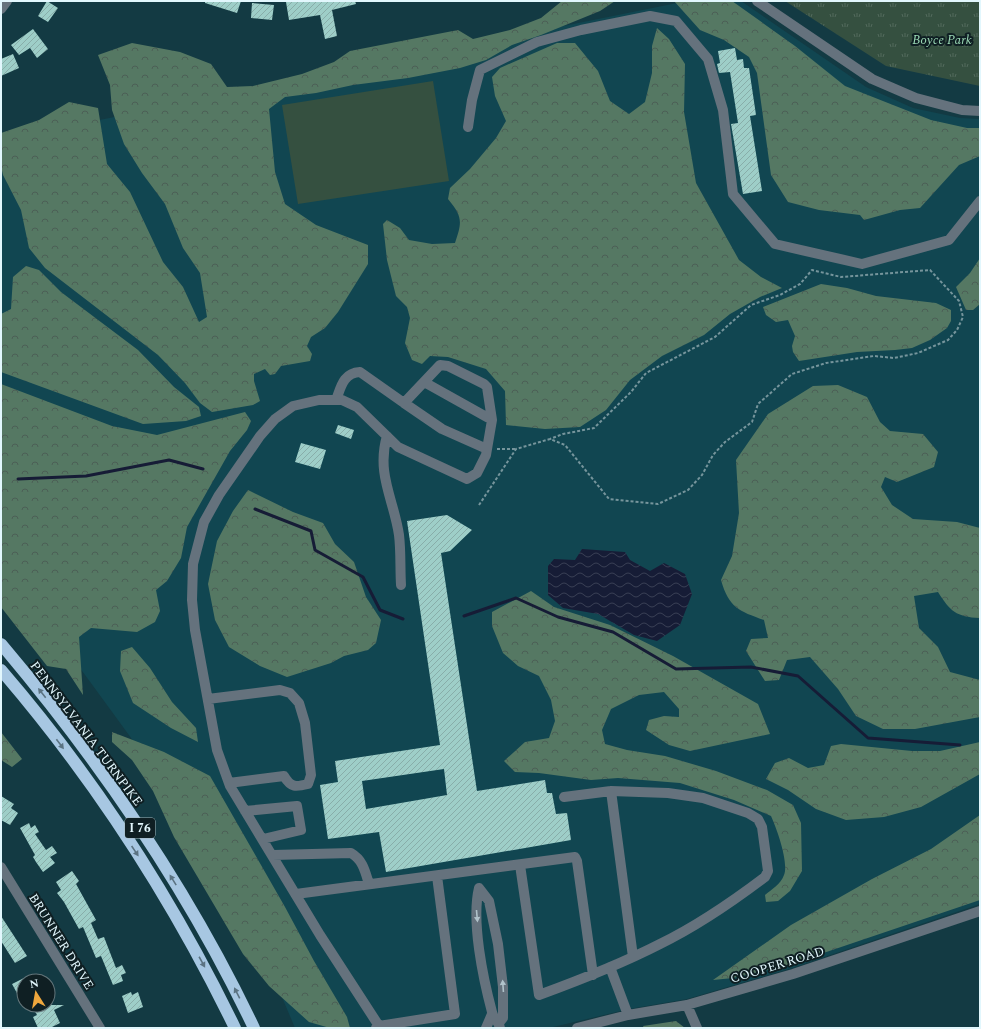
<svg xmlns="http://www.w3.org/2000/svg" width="981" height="1029" font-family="Spectral,serif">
<defs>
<pattern id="forest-crowns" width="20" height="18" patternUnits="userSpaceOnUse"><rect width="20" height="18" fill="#557863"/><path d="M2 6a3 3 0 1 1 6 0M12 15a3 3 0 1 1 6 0" fill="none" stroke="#4c5f56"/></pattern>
<pattern id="park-tufts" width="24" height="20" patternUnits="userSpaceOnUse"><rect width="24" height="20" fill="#355040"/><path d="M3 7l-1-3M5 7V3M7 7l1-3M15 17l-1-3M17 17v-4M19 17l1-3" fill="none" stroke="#526a5c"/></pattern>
<pattern id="water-waves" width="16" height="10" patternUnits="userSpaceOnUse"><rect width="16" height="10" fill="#161c36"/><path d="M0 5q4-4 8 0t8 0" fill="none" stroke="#383e54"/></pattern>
<pattern id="building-hatch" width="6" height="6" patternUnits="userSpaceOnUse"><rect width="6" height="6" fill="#9ecec8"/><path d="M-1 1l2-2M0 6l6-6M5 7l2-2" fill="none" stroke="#88ada9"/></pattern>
</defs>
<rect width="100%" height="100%" fill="#133a43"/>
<path fill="#114651" d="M687 1H741L866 87 913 108 960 118 980 119V904L792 968 687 999 629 1009 549 1028H295L258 940 172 794 69 653 1 572V140Z"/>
<path fill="url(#forest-crowns)" d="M562 1H615L600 11 541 35 512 45 486 60 460 68 408 78 353 85 316 93 285 97 269 109 275 172 285 204 316 225 368 245V264L338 312 325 328 311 337 307 346 312 354 310 361 281 366 275 374 270 375 265 369 254 374V381L260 401 253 405 212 412 200 403 185 383 158 355 45 268 29 248 21 210 3 175 1 166V133L39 120 69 102 98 108 107 164 130 192 163 262 183 287 199 322 207 317 200 273 183 248 165 204 142 173 124 144 112 110 110 85 98 55 132 43 180 52 211 64 227 87 253 86 302 74 334 62 350 51 458 30 473 39 510 30 541 18Z
M674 1H732L795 46 845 86 931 120 967 128H980V156L959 165 920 208 900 210 864 220 860 215 819 210 788 202 771 175 757 73 749 57 724 40 700 30Z
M657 28 669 39 685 64 684 112 696 183 739 260 761 277 782 288 760 297 730 314 704 335 662 356 630 380 606 410 580 427 545 429 506 425 505 391 486 369 448 357 430 356 422 364 412 360 405 343 410 318 407 307 396 296 387 260 383 224 387 220 400 228 409 240 432 244 455 243C462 222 463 217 448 199L450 188 470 169 496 138 506 121 495 96 492 77 500 68 557 43H575L598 71 610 101 629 114 645 102 652 73V46Z
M980 258V304L973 310H966L956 287 970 273Z
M26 266 39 270 61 292 138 350 174 387 199 407 201 416 186 421 143 424 1 372V314L11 309 13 277Z
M821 284 847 288 876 296 936 303 951 310V321L947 328 930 340 912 348 895 350 857 352 799 361 793 352 792 346 795 336 788 320 776 322 766 315 763 307Z
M1 384 112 426 157 435 245 412 251 421 247 430 230 451 187 527 181 558 167 581 156 590 160 611 155 622 137 632 91 628 79 637 83 695 66 669 47 666 1 607Z
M838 385 867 397 880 422 890 431 923 434 938 452 934 467 897 482 885 477 881 487 892 505 913 519 957 522 980 528V618C956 617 950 611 938 592L914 596 919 628 938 647 950 672 980 680V717L915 729H883L856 716 838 689 810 657 787 660 779 680 765 681 746 651 751 639 768 638 764 620C739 611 729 608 721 580L732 556 739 513 736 460 768 414 813 386Z
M248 490 293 512 323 523 335 544 354 562 366 597 381 620 376 643 368 650 344 656 331 663 287 677 260 666 229 647 215 620 208 584 217 541 233 511Z
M531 591 554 607 610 625 673 656 758 704 770 734 690 751 669 745 646 730 649 720 664 716 679 717V709L664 692 639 695 611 709 602 730 605 744 627 750 665 756 716 771 767 790 793 805 801 823 802 871 790 891 778 901 766 902 765 895C771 890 781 884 784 875 789 863 777 829 771 816L734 800 680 783 618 778 591 780 539 773 515 772 504 761 525 742 549 738 555 721 551 700 539 676 518 666 503 653 492 626V612Z
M132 647 150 668 172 702 196 728 198 742 171 728 133 703 120 671 121 651Z
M1 732 22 759 12 767 1 760Z
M112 732 164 752 210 776 285 907 314 961 347 1017 350 1028H330L309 1022 269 986 243 954 174 837 153 791 132 760 112 742Z
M980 742V774L921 807 884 817 846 820 816 809 788 790 766 779 775 763 789 758 808 768 824 765 831 746 841 744 912 751H940Z
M980 815V900L785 966 733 978 713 980 791 925 872 879 931 849Z
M676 1021 685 1028H644L643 1026Z"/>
<path fill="url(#park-tufts)" d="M785 1H980V86L886 66Z"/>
<path fill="#355040" d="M433 81 449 181 298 204 282 105Z"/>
<path fill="url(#water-waves)" d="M582 549 625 552 630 560 650 571 664 563 685 574 692 594 680 625 657 641 634 635 598 614 563 608 548 595V566L554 559 575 560Z"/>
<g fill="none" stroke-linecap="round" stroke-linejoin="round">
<path stroke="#161c36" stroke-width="3" d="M18 479 86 476 169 460 203 469
M255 509 311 531 315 550 363 577 380 610 403 619
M464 616 516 598 558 617 613 632 676 669 751 667 798 676 868 738 960 745"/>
</g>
<path fill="url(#building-hatch)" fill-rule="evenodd" d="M47 1 58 8 48 22 38 16Z
M205 1H241L237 13 205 3Z
M294 1H355L356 4 332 10 337 36 325 39 320 15 289 20 286 2Z
M252 3 274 5 272 20 251 18Z
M33 29 48 49 37 58 30 48 19 55 11 45Z
M735 48 737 60 743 59 744 68H749L756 115 750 116 762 191 743 194 731 124 738 123 730 72 719 73 717 64 720 63 718 51Z
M13 54 19 68 1 76V59Z
M338 425 354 430 351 439 335 433Z
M301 443 326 450 320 469 295 462Z
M447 515 472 530 450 551 441 553 477 791 545 780 547 793H552L556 814 567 813 571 840 386 872 379 832 328 839 320 785 338 782 335 761 440 745 407 521ZM444 769 447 795 366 809 362 781Z
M1 796 14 804 11 808 18 813 10 825 1 820Z
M29 823 31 828 35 825 39 832 35 834 46 850 52 846 57 853 50 857 55 863 43 872 36 862 33 857 35 855 20 828Z
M72 871 79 881 76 884 96 920 91 923 98 939 104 937 116 968 122 965 126 973 121 975 123 981 113 985 101 956 96 958 83 927 79 929 64 902 57 893 61 890 56 882Z
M1 916 27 956 15 963 1 941Z
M24 978V993L18 995 12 984Z
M131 992 132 995 138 992 143 1007 128 1013 122 996Z
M31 1005H64L54 1010 60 1023 50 1028H38L33 1017 37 1015Z"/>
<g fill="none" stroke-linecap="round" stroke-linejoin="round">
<path stroke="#76959c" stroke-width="2" stroke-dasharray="3 2" stroke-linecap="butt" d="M497 449H516
M479 505 516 449 550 439 565 445 609 499 658 504 688 490 702 475 713 455 725 442 752 422 758 404 792 374 826 363 874 356 894 358 918 353 948 340 957 330 963 317 959 301 930 270 841 277 812 270 800 284 780 295 751 305 715 337 646 373 631 392 594 428 563 434 550 439"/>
<path stroke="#65727d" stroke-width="10" d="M757 1 872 79 916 98 962 110 980 111
M1 9 7 1
M468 127 472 100 480 70 537 42 581 30 650 16 676 21 708 59 723 110 733 194 775 244 862 264 949 240 980 201
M424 382 492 420
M336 400C341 387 343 373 360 372L404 403 440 365 448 366 484 384 487 387 492 420 486 455 477 473 467 479 398 447 357 407 342 400H319L293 406 275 419 260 436 219 495 204 522 193 564 192 600 195 630 217 750 230 786 320 935 379 1026
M404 403 442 429 487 449
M387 436C376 474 394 500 399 535 401 551 400 568 401 585
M208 699 280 690 290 693 299 703 305 723 311 775 308 784C296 787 291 788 284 776L229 783
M611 791 633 957
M245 811 297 806 301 830 263 839
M273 855 351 853C363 860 365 871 369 884
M520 865 539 995C580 980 621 964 660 944 697 926 732 902 765 877L768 871 762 827 758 819 748 813 703 798 668 793 611 791 564 797
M1 867 100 1028
M296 894 575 857 577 861 593 975
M610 967 628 1015
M687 1005 697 1028
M499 1023 503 1018V987L498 944 489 901 479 888C471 921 483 978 492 1012 493 1018 499 1022 500 1028
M376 1028 379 1026 455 1014 437 876
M486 1028 492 1014
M577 1028 628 1015 687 1005 793 974 980 911"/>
<path stroke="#a7c7e2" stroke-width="12" d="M1 644C100 761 188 889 254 1028
M1 670C94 778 173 900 235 1028"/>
</g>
<defs><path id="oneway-solid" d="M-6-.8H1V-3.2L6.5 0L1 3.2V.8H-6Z"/></defs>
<g fill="#5b7382">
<use href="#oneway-solid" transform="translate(42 693) rotate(-128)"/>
<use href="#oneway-solid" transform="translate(60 744) rotate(53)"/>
<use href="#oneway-solid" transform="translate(135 851) rotate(56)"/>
<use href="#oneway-solid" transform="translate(173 880) rotate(-122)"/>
<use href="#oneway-solid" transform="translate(202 962) rotate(61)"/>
<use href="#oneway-solid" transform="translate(237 993) rotate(-117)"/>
</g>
<g fill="#b0c2ca">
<use href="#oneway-solid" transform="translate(477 916) rotate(85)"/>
<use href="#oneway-solid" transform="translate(503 986) rotate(-94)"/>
</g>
<g text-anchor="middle" stroke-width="4" stroke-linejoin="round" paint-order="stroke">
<rect fill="#0f1f23" stroke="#a3b6bc" stroke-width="1" x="125" y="818" width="30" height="20" rx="3"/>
<g font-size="12" font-weight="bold" fill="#e2f7fd">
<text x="140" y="832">I 76</text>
</g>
<g font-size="13" font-style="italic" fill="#9bd9b5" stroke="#0f1f23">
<text x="942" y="44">Boyce Park</text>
</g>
<g font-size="13" fill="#e2f7fd" stroke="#0f1f23">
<text transform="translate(87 733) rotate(53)" y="5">PENNSYLVANIA TURNPIKE</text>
<text transform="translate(62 941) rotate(58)" y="5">BRUNNER DRIVE</text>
<text transform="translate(777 964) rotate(-17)" y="5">COOPER ROAD</text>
</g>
</g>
<rect width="981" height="1029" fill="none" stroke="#e2f7fd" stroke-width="4"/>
<g transform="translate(36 993) rotate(349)"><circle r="19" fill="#0f1f23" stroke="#63757a"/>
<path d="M0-3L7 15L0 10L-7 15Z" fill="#efa73d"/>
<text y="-6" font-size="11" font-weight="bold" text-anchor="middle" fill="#e2f7fd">N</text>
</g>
</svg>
